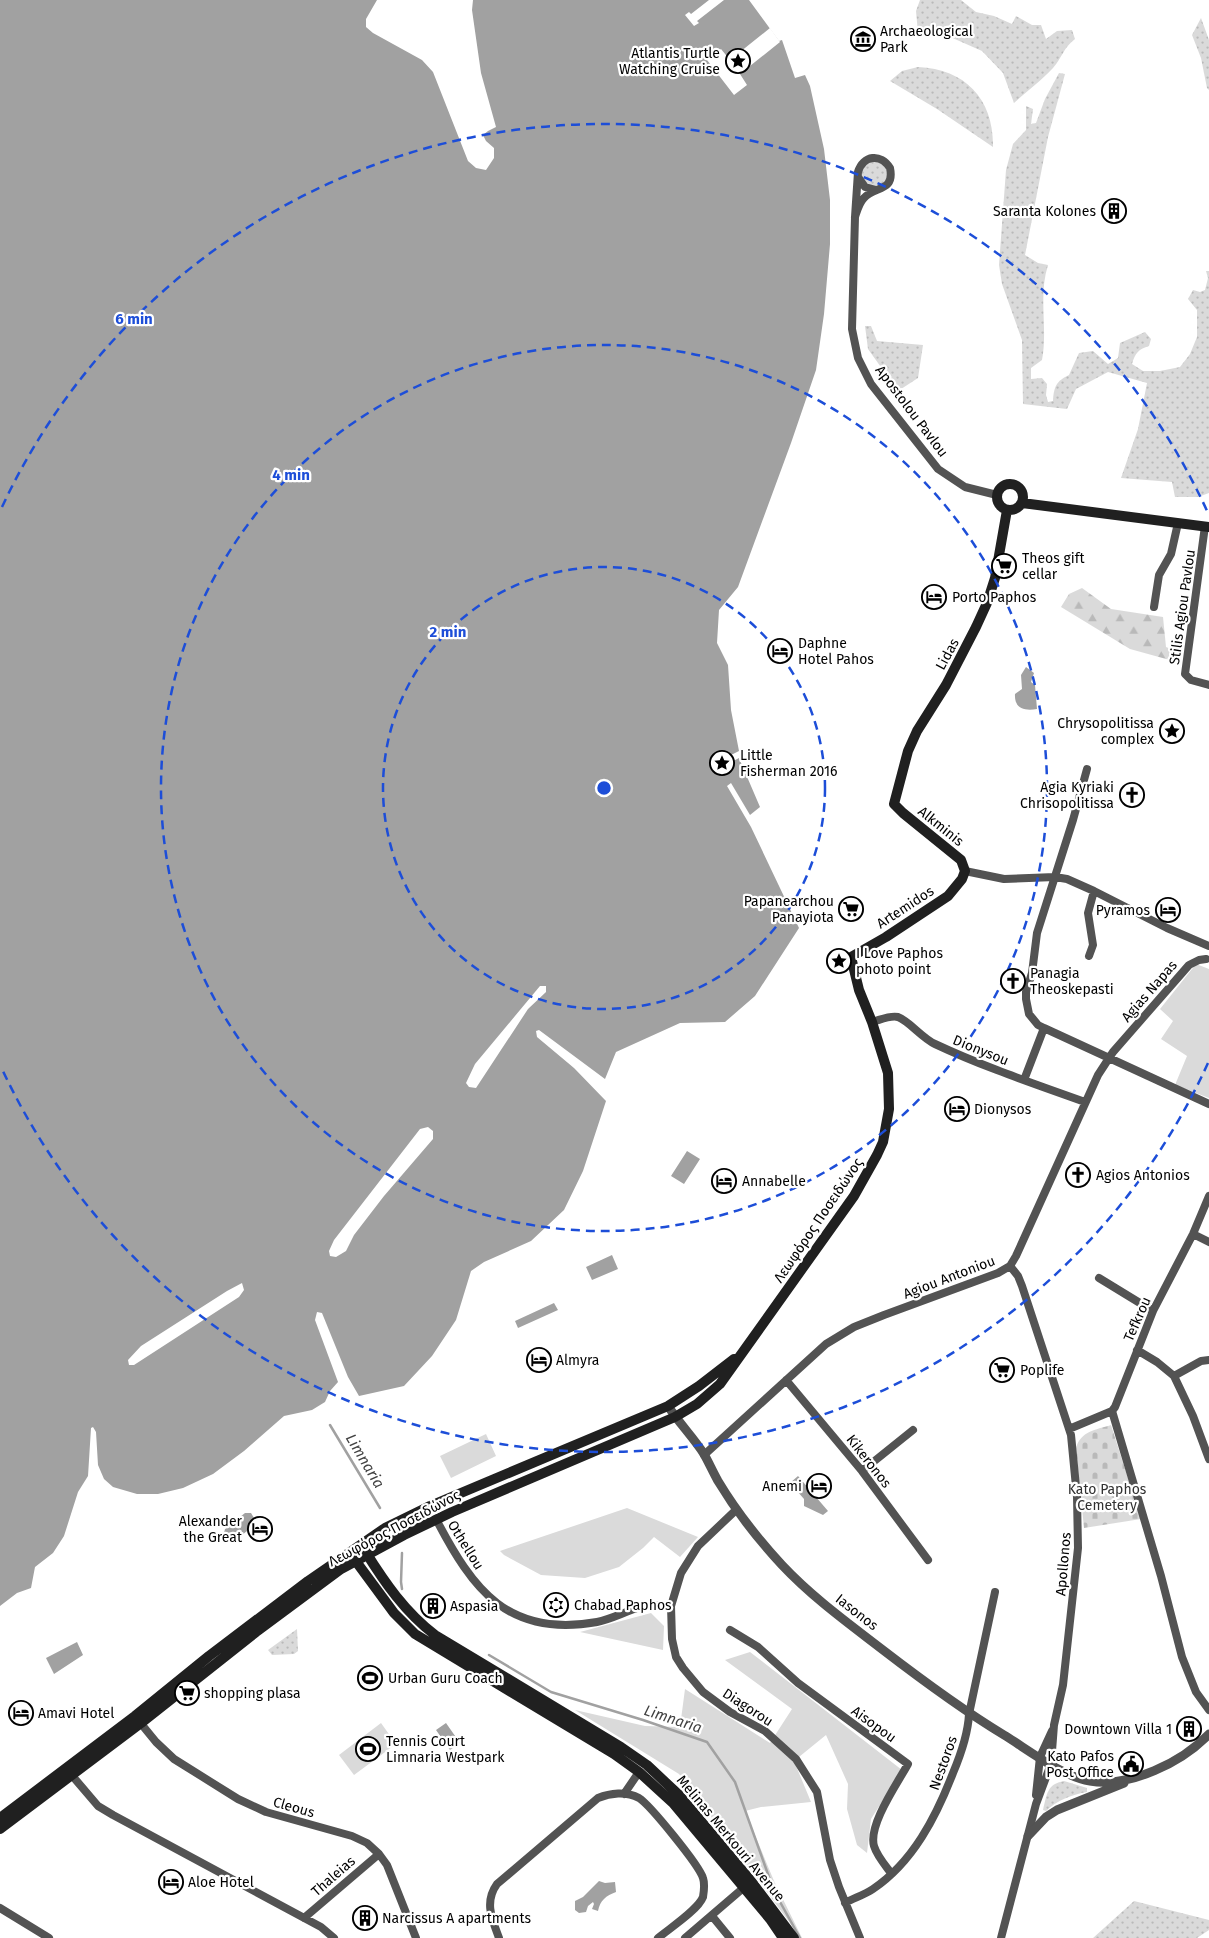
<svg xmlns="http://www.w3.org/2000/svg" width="1209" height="1938" font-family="'Fira Sans',sans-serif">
<defs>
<pattern id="grass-dots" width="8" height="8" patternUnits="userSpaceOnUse" patternTransform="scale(1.25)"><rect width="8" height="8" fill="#dadada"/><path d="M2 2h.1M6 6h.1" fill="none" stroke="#b9b9b9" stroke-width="1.8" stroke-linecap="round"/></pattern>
<pattern id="forest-firs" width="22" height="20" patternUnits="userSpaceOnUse" patternTransform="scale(1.25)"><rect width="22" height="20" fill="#dadada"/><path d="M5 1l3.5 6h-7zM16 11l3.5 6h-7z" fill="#b9b9b9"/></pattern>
<pattern id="cemetery-stones" width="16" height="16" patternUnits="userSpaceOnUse" patternTransform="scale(1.25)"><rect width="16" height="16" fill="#dadada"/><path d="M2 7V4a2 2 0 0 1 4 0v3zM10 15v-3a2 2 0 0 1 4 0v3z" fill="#b9b9b9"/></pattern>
</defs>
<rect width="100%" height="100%" fill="#fff"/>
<path fill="url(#grass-dots)" d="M920 0H961L976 12 994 16 1012 24 1016 16 1032 25H1041L1046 39 1057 31 1072 30 1075 39C1063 48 1062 58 1053 68 1041 81 1027 91 1014 103L1003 73 982 51 948 36 918 33 916 11Z
M1201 18 1209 40V90L1207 88 1201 58 1192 35Z
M918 67C966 69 994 100 993 147L937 109 890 81 902 71Z
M1059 73 1065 74 1048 137 1025 255 1038 263 1048 265C1038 296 1048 329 1042 360L1031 368V379L1042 378 1047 384 1046 395 1048 402 1053 401C1054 387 1056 381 1069 375L1079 353 1093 351 1108 364 1118 358 1120 343 1145 332 1151 339 1149 346C1139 349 1135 353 1132 364L1143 371H1160L1180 367 1190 354 1197 337V310L1188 299 1193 290 1200 292 1205 290 1208 278 1206 271H1209V493L1198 497H1175L1172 482 1121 478 1138 429 1147 383 1108 372 1076 389 1067 409 1023 404 1022 340 1002 284 999 265 1006 170 1013 144 1026 130V106L1033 109 1031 124 1036 123 1045 99Z
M861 174a13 13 0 1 1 26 0a13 13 0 1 1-26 0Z
M871 326 877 341 923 345 918 378 898 391 868 349 865 326Z
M297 1629 298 1651 294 1654 272 1655 268 1650Z
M1064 1781 1087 1788V1792C1073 1794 1056 1801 1046 1811L1043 1810C1047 1794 1047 1784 1064 1781Z
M1134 1901 1209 1920V1930L1197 1938H1093Z"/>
<path fill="url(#forest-firs)" d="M1082 588 1111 609 1163 617 1166 647 1178 652 1177 662 1130 649 1061 607 1069 594Z"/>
<path fill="url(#cemetery-stones)" d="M1111 1425 1141 1519 1084 1528 1076 1448C1081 1431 1095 1430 1111 1425Z"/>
<path fill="#dadada" d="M1196 964 1209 969V1098L1175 1085 1187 1056 1161 1039 1173 1021 1160 1009Z
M486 1434 496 1456 451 1478 440 1456Z
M627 1508 698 1537 680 1557 654 1537 643 1548 619 1567 585 1578 541 1575 504 1555 500 1551Z
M651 1613 664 1626 663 1650 580 1632Z
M750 1652 902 1770 871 1819 867 1853 857 1845 847 1809 848 1784 826 1735 794 1761 811 1802 761 1807 745 1811 774 1881 802 1938H799L796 1931 679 1774 575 1710 645 1726 680 1727 685 1689 770 1743 792 1709 725 1660Z
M381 1723 396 1744 354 1775 339 1755Z"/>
<path fill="#a1a1a1" d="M0 0H377L366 19V27L373 33 422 60 433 72 468 161 476 168 486 170 494 158V148L486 141 483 135 488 131 496 127 481 73 472 10 473 0H749L779 41 782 40 795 78 805 75 810 86 824 149 830 200V244L824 314 816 370 791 443 738 587 719 610 717 643 728 665 731 710 739 751 719 761 722 767 739 758 760 807 750 815 731 783 727 786 751 827 799 928 755 996 725 1022 680 1023 616 1052 605 1079 539 1030 536 1031 537 1037 574 1068 606 1101 583 1171 564 1210 531 1241 484 1262 471 1271 456 1320 432 1356 404 1386 359 1396 348 1377 322 1313 317 1312 315 1320 338 1382 330 1391 325 1402 312 1410 284 1416 244 1451 213 1474 183 1488 158 1494H137L113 1487 104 1479 98 1465 96 1432 93 1427 91 1428 88 1476 78 1492 64 1536 53 1553 35 1567 31 1588 17 1593 0 1606Z
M1026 667 1034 673 1031 682 1035 685 1037 709C1025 711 1014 709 1015 694L1022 689 1021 675Z
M687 1151 700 1159 684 1184 671 1176Z
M612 1255 618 1269 592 1280 586 1267Z
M554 1303 558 1310 518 1328 515 1321Z
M798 1476 828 1511 823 1515 804 1506V1499L790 1483Z
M245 1513H251L254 1518 253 1523 248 1527 247 1531 242 1535H237L232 1539 227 1538 224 1533 225 1529 230 1526H234L240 1522V1517Z
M77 1642 83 1655 54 1674 46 1658Z
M446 1723 460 1743 450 1750 436 1730Z
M599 1881 605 1883 615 1882 616 1892C606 1896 600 1900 598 1911L592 1909 594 1904 593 1902 588 1906 586 1912 579 1913 575 1910V1901L583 1897Z"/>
<path fill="#fff" d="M709 0H724L697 21 699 23 694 26 685 15 689 12 691 14Z
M770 28 780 42 740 74 747 85 734 95 707 60 721 49 730 60Z
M540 986H546V992L528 1009 476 1088 469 1087 466 1083 475 1064Z
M428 1127 433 1131V1139L384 1196 354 1235 346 1251 336 1257 330 1256 329 1251 334 1240 420 1129Z
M242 1283 244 1290 239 1297 134 1365H129L128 1360 141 1346 227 1291Z"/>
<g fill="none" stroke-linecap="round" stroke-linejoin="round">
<path stroke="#a1a1a1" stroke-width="2.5" d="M330 1425 380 1508
M402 1553 401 1582 402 1589
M489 1655 551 1692 643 1720 707 1742 735 1782 774 1891 800 1938"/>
<path stroke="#535353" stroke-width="8" d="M858 177 865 187 876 190
M855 217C857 211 859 203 864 198 874 186 895 192 890 168 881 153 863 155 858 172L855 217 852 329 858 358 871 384 938 469 965 487 997 495
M1205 526 1185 674 1191 680 1209 685
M1154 607 1159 575 1171 554 1178 523
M1087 769 1073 820 1037 933 1032 973 1026 992V999L1029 1014 1038 1025 1044 1028 1209 1104
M965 871 1004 879 1055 877 1067 879 1094 891 1167 928 1209 946
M1089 956 1093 945 1088 913 1094 891
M872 1022C880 1020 890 1015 898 1017 909 1021 922 1038 935 1044 984 1067 1035 1084 1085 1102
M1024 1080 1044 1028
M1193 1234 1209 1242
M1099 1278 1153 1311
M1137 1350 1157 1362 1174 1376 1193 1416 1209 1459
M1174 1376 1201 1361 1209 1360
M786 1380 862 1471 928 1560
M1112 1411 1161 1576 1182 1657 1196 1692 1209 1710
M1069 1429 1112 1411 1115 1407 1153 1311 1193 1234 1209 1196
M704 1455 826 1344 854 1327 884 1315 998 1273 1010 1266 1016 1256 1098 1075 1113 1052 1189 965 1199 960 1206 959
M862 1471 913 1430
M736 1510 698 1546 681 1573 671 1606 672 1639 676 1657 683 1668 703 1692 730 1712 765 1731 796 1759 817 1792 830 1860 839 1887 860 1938
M436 1519C473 1590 508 1638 597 1622 612 1619 626 1611 641 1607 651 1605 661 1605 671 1606
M730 1630 758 1647 798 1683 908 1764C897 1784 868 1825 874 1846 877 1856 885 1865 891 1873
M138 1720 156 1742 174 1759 238 1799 266 1812 352 1836 367 1843 379 1854 387 1865 416 1938
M69 1772 98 1806 113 1815 321 1927 334 1938
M624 1794 639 1772
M1036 1795 1040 1757 1052 1731
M845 1903C854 1898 864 1895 873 1889 913 1862 936 1817 953 1773 961 1754 968 1735 969 1714L995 1592
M0 1908 49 1938
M712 1916 730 1938
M304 1918 379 1854
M499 1938C492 1919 484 1902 497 1884L598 1798C610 1793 626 1791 639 1798 650 1805 699 1865 703 1878 705 1884 704 1891 703 1897 698 1910 670 1928 658 1938
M685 1938 748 1884
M1001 1938 1036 1804 1051 1764 1054 1725 1063 1685 1078 1548 1077 1497 1071 1435 1022 1286 1018 1276 1010 1266"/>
<path stroke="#535353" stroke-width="9" d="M668 1406C679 1423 693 1437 704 1454 709 1463 713 1472 718 1481 736 1511 758 1539 782 1565 812 1597 848 1623 883 1650 922 1680 961 1709 1004 1735 1027 1749 1063 1777 1090 1781 1130 1788 1182 1762 1209 1734
M1028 1836 1046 1817 1057 1810 1124 1783"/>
<path stroke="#202020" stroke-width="10" d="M997 497a13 13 0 1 1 26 0a13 13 0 1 1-26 0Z
M1022 503 1209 527
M365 1551C385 1583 405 1612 435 1635L621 1747 647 1765 679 1795 751 1881 794 1938
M352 1556 394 1613 415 1634 614 1754 639 1772 673 1803 770 1919 783 1938
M0 1818 135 1716 209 1656 308 1581 385 1528 430 1506 668 1406 699 1386 734 1359
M0 1829 141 1723 256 1632 341 1569 404 1535 452 1512 675 1417 697 1404 720 1384 854 1196 877 1155 883 1142 889 1109 888 1073 872 1022 859 990 851 957 886 937 948 896 962 879 965 871 961 860 903 813 894 804 908 751 917 731 946 685 976 627 987 603 995 578 1007 510"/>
</g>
<g fill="none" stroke="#1d4ed8" stroke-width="2.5" stroke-dasharray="9 6">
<circle cx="604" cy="788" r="221"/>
<circle cx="604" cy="788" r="443"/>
<path d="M1208 1063A664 664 0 0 1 2 1069M2 507A664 664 0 0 1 1208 513"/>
</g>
<defs>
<symbol id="museum-ring" viewBox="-11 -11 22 22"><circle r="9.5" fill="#fff" stroke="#000" stroke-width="1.5"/><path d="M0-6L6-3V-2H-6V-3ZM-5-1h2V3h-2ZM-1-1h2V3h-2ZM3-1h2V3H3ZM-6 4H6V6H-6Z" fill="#000"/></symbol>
<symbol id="sight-ring" viewBox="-11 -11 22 22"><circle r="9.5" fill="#fff" stroke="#000" stroke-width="1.5"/><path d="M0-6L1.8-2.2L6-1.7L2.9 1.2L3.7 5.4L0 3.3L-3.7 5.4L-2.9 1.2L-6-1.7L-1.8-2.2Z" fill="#000"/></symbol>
<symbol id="building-ring" viewBox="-11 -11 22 22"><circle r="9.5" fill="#fff" stroke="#000" stroke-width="1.5"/><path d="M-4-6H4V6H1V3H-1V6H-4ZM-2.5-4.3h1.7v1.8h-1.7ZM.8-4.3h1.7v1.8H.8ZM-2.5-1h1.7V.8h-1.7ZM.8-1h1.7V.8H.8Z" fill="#000"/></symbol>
<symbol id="supermarket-ring" viewBox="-11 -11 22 22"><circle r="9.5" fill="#fff" stroke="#000" stroke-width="1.5"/><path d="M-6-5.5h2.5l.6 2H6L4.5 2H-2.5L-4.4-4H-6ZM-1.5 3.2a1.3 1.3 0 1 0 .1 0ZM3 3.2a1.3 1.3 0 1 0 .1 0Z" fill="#000"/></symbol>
<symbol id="hotel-ring" viewBox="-11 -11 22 22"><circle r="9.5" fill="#fff" stroke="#000" stroke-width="1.5"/><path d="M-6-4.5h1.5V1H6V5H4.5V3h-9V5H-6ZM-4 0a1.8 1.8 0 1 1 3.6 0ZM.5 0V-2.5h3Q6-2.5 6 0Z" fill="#000"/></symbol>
<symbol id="church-ring" viewBox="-11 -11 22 22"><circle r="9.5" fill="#fff" stroke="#000" stroke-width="1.5"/><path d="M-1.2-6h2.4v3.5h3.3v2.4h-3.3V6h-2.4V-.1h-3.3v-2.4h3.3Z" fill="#000"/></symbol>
<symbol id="synagogue-ring" viewBox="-11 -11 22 22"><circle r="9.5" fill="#fff" stroke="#000" stroke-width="1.5"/><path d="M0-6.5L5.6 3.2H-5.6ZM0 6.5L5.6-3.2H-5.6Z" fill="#000"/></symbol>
<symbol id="stadium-ring" viewBox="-11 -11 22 22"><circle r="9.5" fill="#fff" stroke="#000" stroke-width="1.5"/><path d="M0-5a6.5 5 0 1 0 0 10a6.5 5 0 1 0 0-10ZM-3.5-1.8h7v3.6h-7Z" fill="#000"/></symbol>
<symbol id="civic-ring" viewBox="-11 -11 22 22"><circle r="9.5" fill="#fff" stroke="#000" stroke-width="1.5"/><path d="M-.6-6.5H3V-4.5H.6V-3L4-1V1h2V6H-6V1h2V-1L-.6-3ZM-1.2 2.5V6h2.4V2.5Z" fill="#000"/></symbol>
</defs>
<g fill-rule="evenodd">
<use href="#museum-ring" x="849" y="25" width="28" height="28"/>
<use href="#sight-ring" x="724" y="47" width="28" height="28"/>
<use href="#building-ring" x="1100" y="197" width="28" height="28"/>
<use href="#supermarket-ring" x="990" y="552" width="28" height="28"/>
<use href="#hotel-ring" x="920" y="583" width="28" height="28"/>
<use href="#hotel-ring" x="766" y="637" width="28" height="28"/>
<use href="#sight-ring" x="1158" y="717" width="28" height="28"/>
<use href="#sight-ring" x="708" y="749" width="28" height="28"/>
<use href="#church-ring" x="1118" y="781" width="28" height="28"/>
<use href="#supermarket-ring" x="837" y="895" width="28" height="28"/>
<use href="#hotel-ring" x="1154" y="896" width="28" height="28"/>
<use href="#sight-ring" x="825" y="947" width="28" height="28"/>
<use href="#church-ring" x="999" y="967" width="28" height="28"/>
<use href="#hotel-ring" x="943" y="1095" width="28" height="28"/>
<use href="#church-ring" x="1064" y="1161" width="28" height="28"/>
<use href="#hotel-ring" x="710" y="1167" width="28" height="28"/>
<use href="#hotel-ring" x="525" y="1346" width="28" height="28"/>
<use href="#supermarket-ring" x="988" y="1356" width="28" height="28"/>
<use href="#hotel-ring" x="805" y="1472" width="28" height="28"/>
<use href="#hotel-ring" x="246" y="1515" width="28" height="28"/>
<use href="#synagogue-ring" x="542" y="1591" width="28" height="28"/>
<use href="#building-ring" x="419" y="1592" width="28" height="28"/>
<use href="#stadium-ring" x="356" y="1664" width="28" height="28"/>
<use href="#supermarket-ring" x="173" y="1679" width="28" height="28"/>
<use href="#hotel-ring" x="7" y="1699" width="28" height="28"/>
<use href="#building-ring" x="1175" y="1715" width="28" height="28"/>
<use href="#stadium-ring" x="354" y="1735" width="28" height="28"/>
<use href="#civic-ring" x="1117" y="1750" width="28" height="28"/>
<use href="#hotel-ring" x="157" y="1868" width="28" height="28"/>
<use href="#building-ring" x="351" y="1904" width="28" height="28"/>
</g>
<g text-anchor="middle" stroke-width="4.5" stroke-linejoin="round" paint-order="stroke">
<g font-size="14" fill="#000" stroke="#fff" text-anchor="start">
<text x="880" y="36">Archaeological<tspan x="880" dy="16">Park</tspan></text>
<text x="720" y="58" text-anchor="end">Atlantis Turtle<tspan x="720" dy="16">Watching Cruise</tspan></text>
<text x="1096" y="216" text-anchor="end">Saranta Kolones</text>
<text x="1022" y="563">Theos gift<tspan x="1022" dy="16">cellar</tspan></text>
<text x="952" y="602">Porto Paphos</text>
<text x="798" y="648">Daphne<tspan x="798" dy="16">Hotel Pahos</tspan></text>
<text x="1154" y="728" text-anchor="end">Chrysopolitissa<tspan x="1154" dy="16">complex</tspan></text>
<text x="740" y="760">Little<tspan x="740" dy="16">Fisherman 2016</tspan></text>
<text x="1114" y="792" text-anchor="end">Agia Kyriaki<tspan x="1114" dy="16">Chrisopolitissa</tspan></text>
<text x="834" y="906" text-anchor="end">Papanearchou<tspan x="834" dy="16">Panayiota</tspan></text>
<text x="1150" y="915" text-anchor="end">Pyramos</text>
<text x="856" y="958">I Love Paphos<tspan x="856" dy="16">photo point</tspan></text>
<text x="1030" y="978">Panagia<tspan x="1030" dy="16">Theoskepasti</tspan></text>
<text x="974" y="1114">Dionysos</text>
<text x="1096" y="1180">Agios Antonios</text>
<text x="742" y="1186">Annabelle</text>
<text x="556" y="1365">Almyra</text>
<text x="1020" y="1375">Poplife</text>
<text x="802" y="1491" text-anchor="end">Anemi</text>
<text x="242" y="1526" text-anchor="end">Alexander<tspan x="242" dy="16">the Great</tspan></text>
<text x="574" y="1610">Chabad Paphos</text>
<text x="450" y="1611">Aspasia</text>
<text x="388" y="1683">Urban Guru Coach</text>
<text x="204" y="1698">shopping plasa</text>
<text x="38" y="1718">Amavi Hotel</text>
<text x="1172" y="1734" text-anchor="end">Downtown Villa 1</text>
<text x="386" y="1746">Tennis Court<tspan x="386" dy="16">Limnaria Westpark</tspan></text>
<text x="1114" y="1761" text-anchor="end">Kato Pafos<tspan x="1114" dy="16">Post Office</tspan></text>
<text x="188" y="1887">Aloe Hotel</text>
<text x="382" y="1923">Narcissus A apartments</text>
</g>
<g font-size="14" fill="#000" stroke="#fff">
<text transform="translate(912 411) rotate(53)" y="5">Apostolou Pavlou</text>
<text transform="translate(1182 607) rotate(-82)" y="5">Stilis Agiou Pavlou</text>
<text transform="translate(947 654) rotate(-62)" y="5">Lidas</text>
<text transform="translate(941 826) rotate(39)" y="5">Alkminis</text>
<text transform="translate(905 907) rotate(-33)" y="5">Artemidos</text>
<text transform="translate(1149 991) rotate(-49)" y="5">Agias Napas</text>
<text transform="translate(981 1050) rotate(22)" y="5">Dionysou</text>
<text transform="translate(818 1220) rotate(-56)" y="5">Λεωφόρος Ποσειδώνος</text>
<text transform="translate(949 1277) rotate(-21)" y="5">Agiou Antoniou</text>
<text transform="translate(1137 1319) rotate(-66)" y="5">Tefkrou</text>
<text transform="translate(869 1461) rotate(52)" y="5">Kikeronos</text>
<text transform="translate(394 1528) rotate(-28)" y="5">Λεωφόρος Ποσειδώνος</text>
<text transform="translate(466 1545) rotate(58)" y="5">Othellou</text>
<text transform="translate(1063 1564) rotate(-85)" y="5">Apollonos</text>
<text transform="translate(857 1612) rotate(38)" y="5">Iasonos</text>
<text transform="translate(748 1707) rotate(33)" y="5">Diagorou</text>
<text transform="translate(874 1724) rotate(36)" y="5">Aisopou</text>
<text transform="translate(943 1763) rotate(-70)" y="5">Nestoros</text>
<text transform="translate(294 1807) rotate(16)" y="5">Cleous</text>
<text transform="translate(731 1838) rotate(50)" y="5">Melinas Merkouri Avenue</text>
<text transform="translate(333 1876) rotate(-41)" y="5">Thaleias</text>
</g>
<g font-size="14" fill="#313131" stroke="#fff">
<text x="1107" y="1494">Kato Paphos<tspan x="1107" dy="16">Cemetery</tspan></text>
</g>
<g font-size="15" font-style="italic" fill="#424242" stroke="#fff">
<text transform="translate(365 1461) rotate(59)" y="5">Limnaria</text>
<text transform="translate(673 1719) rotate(18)" y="5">Limnaria</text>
</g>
</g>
<circle cx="604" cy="788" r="8" fill="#1d4ed8" stroke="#fff" stroke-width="2.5"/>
<g font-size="15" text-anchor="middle" font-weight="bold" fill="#1d4ed8" stroke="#fff" stroke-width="4.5" stroke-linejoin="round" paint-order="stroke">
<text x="134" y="324">6 min</text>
<text x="291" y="480">4 min</text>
<text x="448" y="637">2 min</text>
</g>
</svg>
